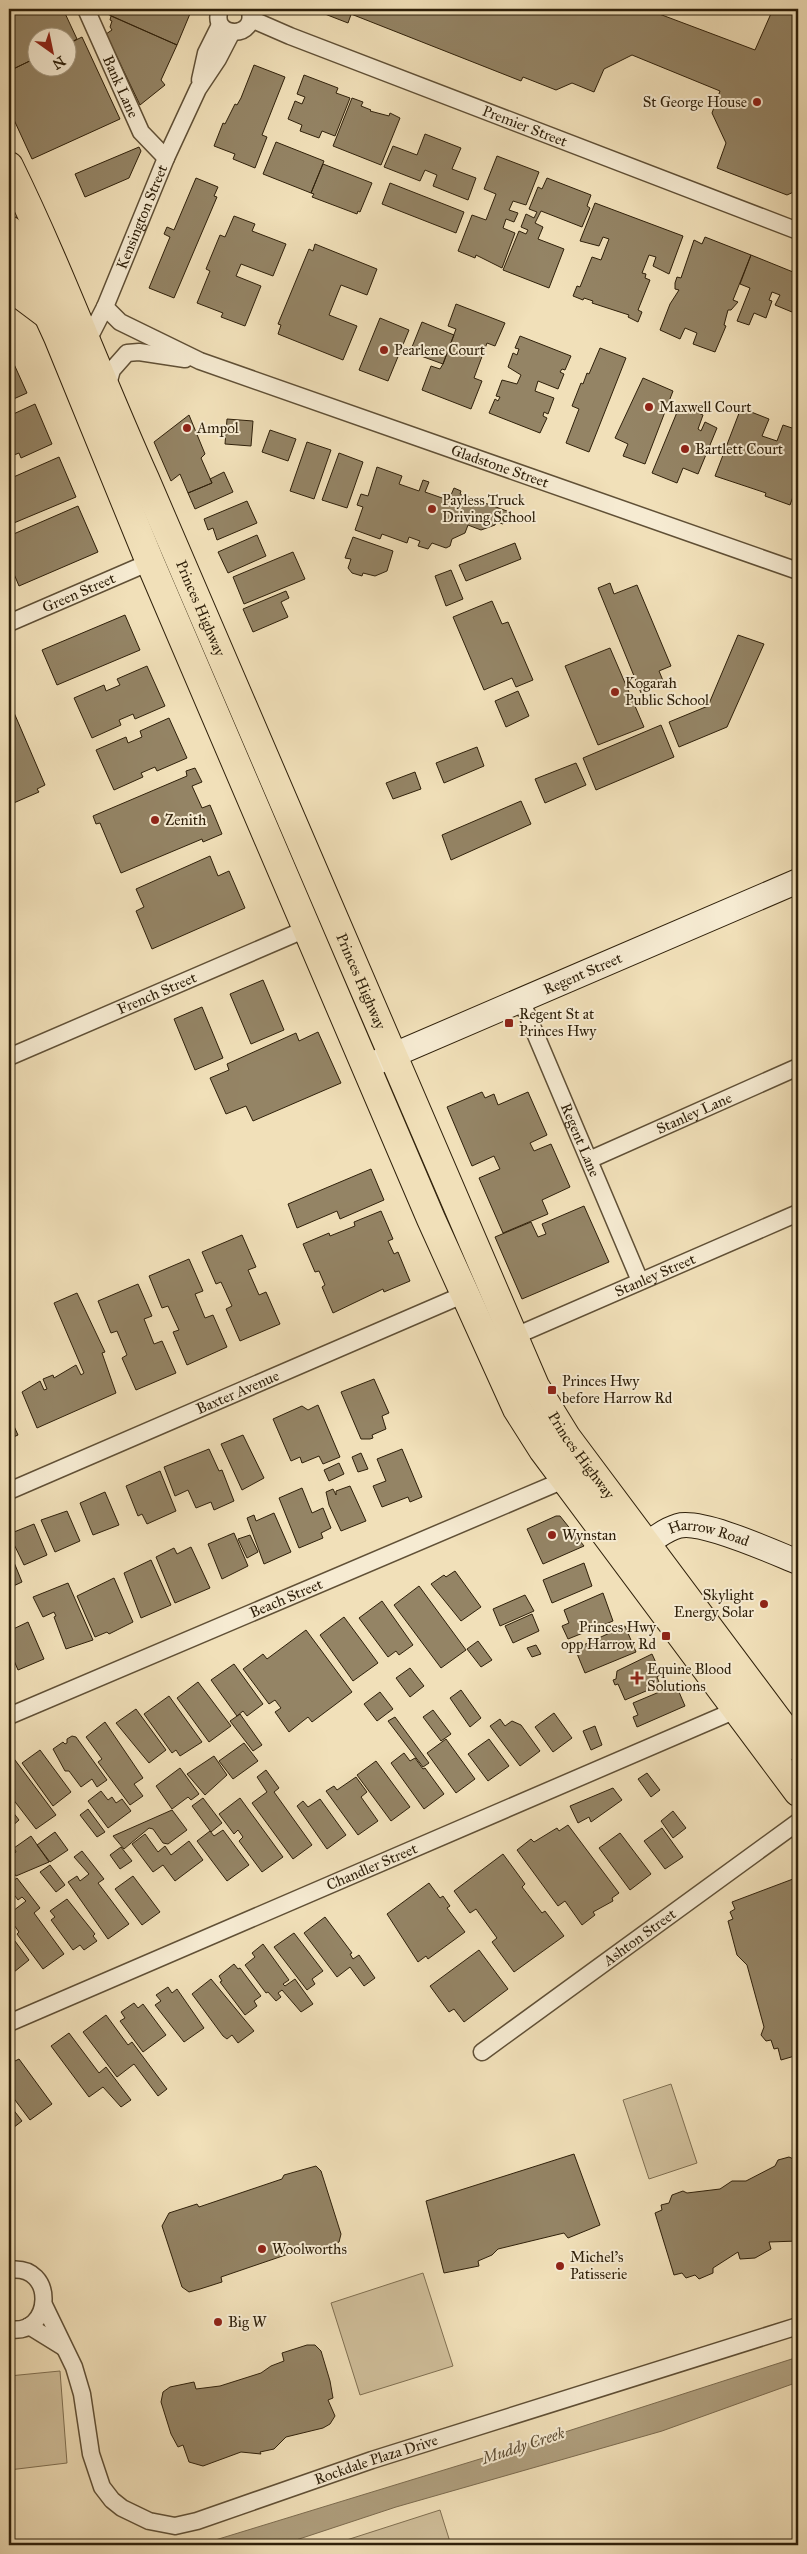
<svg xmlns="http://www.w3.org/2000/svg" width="807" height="2554" font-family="'IM FELL Great Primer',serif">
<rect width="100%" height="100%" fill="#f1e0b9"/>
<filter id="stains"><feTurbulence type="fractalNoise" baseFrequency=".004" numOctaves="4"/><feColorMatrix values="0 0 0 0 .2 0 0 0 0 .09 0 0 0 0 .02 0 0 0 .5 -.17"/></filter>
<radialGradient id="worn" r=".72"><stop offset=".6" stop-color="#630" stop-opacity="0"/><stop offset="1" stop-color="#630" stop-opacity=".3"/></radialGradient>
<path fill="#d0bf9b" stroke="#807052" d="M671 2084 697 2163 649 2179 623 2100Z
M423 2273 453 2366 360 2395 331 2303Z
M60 2371 67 2463 9 2470V2376Z
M440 2510 451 2545H331Z"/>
<path fill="#af9f7e" stroke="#7c6c50" d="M798 2357V2382L662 2431 396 2507 281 2545H199L506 2451Z"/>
<path fill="#948465" stroke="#2f200a" d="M9 9H63L77 39 68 44V38H38V57L9 71Z
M96 9H192L177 45Z
M312 9H353L348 23Z
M353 9H646L755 50 773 9H798V190L787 195 717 168 726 143 712 113 720 91 632 55 604 69 594 92 572 83 556 90 523 77 521 81 351 14Z
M111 16 177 45 161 80 165 85 140 105 106 34 112 30 110 27 112 21 110 20Z
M82 37 120 119 32 159 9 109V71L38 57V68H68V44Z
M254 65 285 77 262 135 267 137 255 168 233 159 235 154 214 146 223 123 225 124 235 104 237 105 241 98Z
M304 75 338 88 336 93 350 98 335 136 322 131 319 138 300 131 302 125 288 119 295 101 302 104 305 97 297 94Z
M352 98 363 102 361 106 371 110 370 111 389 116 390 113 400 118 381 165 333 146Z
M425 134 461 148 452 169 476 178 468 200 433 186 437 175 425 170 420 181 384 167 393 146 417 155Z
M276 142 324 161 311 193 263 174Z
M139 147 141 151 129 178 85 197 75 174Z
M497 156 539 172 526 205 513 201 509 210 518 213 514 222 506 219 503 228 515 233 502 268 476 255 475 258 458 251 472 215 486 220 496 194 484 189Z
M323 164 372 183 360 212 358 211 357 214 312 197 314 194 311 193Z
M196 178 218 187 214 196 217 197 174 298 149 288 170 237 164 234 167 227 174 230Z
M547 178 591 195 587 206 590 208 582 227 541 211 535 223 543 227 538 239 564 249 549 288 503 270 519 231 526 234 528 230 521 227 526 214 534 218 537 212 529 209 538 187 542 189Z
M390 183 464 212 456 233 382 204Z
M595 203 683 236 669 274 653 266 656 257 649 255 642 273 646 274 645 278 650 280 638 310 642 312 638 322 628 317 629 315 592 303 593 301 584 298 583 300 573 296 577 286 580 287 592 257 601 260 609 239 603 237 599 246 580 241Z
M234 216 255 224 252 231 286 244 273 276 241 264 236 276 261 286 245 326 221 317 223 313 197 303 210 271 206 269 220 235 225 237Z
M705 237 751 255 733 300 738 302 731 310H728L724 325 726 326 715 352 693 344 697 333 685 328 680 339 660 330 670 304 679 290 675 289V283L677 277 681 278 694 240 702 244Z
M315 244 377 269 367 295 341 285 329 315 357 326 343 360 278 334 281 325 278 324 309 249 313 251Z
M751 255 798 274V302L792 312 775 305 780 295 772 292 769 300 772 301 766 318 754 313 749 325 737 321 750 288 740 284Z
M456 304 505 323 495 346 487 343 474 378 482 381 471 409 422 390 431 366 440 369 443 364 456 329 448 326Z
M380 318 409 330 388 381 359 370Z
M422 322 454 335 443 364 410 352Z
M520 336 571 356 565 370 562 369 560 372 564 374 558 389 538 381 535 391 554 398 548 414 544 412 543 416 547 418 540 433 489 413 495 399 498 401 500 397 496 396 502 380 517 384 521 375 508 367 513 353 517 355 519 349 515 348Z
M600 348 626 358 589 452 566 443 579 409 572 406 581 383 583 384 587 373 589 374Z
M9 353 27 393 9 401Z
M643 378 673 391 645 464 623 456 628 444 615 438Z
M35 404 52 444 21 458 19 453 9 457V416Z
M680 405 703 415 698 429 701 431 705 422 717 428 698 474 683 468 677 483 652 473Z
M741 408 769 419 762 436 777 441 783 425 798 430V483L790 505 765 496 766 493 715 476Z
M189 415 205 454 201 458 212 483 188 493 180 474 171 481 154 442Z
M227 419 253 421 251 446 225 444Z
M270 430 296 439 288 461 262 452Z
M307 442 331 450 314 499 290 491Z
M339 453 363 462 347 508 322 500Z
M59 457 76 497 9 525V479Z
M377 467 402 476 399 484 419 491 423 480 429 482 425 492 445 499 447 494 451 495 454 488 461 491 460 494 507 511 503 524 496 522 495 525 481 530 468 525 465 533 452 539 450 546 446 548 432 543 428 549 418 546 420 541 409 537 407 543 382 534 380 539 355 530 363 507 357 505 361 494 368 496Z
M224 472 233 492 195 509 188 493 212 483 210 479Z
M247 501 257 523 217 540 213 528 208 530 204 519Z
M78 506 98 552 19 586 9 562V536Z
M257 535 266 556 228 573 218 552Z
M353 537 393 551 387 571 375 576 363 573 362 576 352 573 348 568 351 559 345 558Z
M515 543 521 559 466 581 459 565Z
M293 552 305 579 244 604 233 577Z
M451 570 463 599 446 606 435 576Z
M610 583 614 594 637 585 671 666 659 671 664 683 641 693 598 588Z
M286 591 289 598 281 602 288 617 253 632 243 609Z
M492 601 502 624 508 622 533 680 516 687 512 678 484 690 453 617Z
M125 615 140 650 57 685 42 650Z
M738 635 764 644 727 727 679 747 669 722 708 706Z
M610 648 644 727 598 745 565 666Z
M147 666 165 706 135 719 133 714 119 720 121 725 92 738 74 698 104 685 106 691 120 685 117 679Z
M518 691 529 716 506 727 495 701Z
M9 701 45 785 37 789 39 792 9 805Z
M169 718 187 758 157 771 155 767 141 773 143 777 114 790 96 750 126 737 128 743 142 737 140 731Z
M661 725 674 757 596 790 583 758Z
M477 747 484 766 444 783 436 763Z
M576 763 586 785 545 803 535 779Z
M195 768 202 782 192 786 202 808 210 805 222 834 203 842 202 839 121 873 100 823 96 824 93 816 187 776 186 771Z
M415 772 421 789 393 799 386 783Z
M521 801 531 824 451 860 442 835Z
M210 856 218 876 229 871 245 908 152 949 136 911 144 907 136 889Z
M263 980 284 1030 251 1044 230 994Z
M202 1007 223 1058 195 1070 174 1019Z
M318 1032 341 1083 253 1121 246 1106 226 1114 210 1078 229 1070 227 1064 296 1033 299 1041Z
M482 1092 485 1098 494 1094 498 1105 528 1092 547 1135 530 1143 534 1151 551 1144 570 1187 542 1200 548 1214 503 1233 479 1178 500 1169 494 1156 472 1166 447 1107Z
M371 1169 384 1200 340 1219 337 1211 297 1228 288 1204Z
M584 1206 609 1262 522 1299 495 1237 531 1222 538 1237 546 1234 542 1224Z
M381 1211 393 1239 388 1241 394 1254 398 1252 410 1281 384 1292 383 1289 333 1313 322 1287 325 1285 319 1271 315 1272 303 1244 329 1233 330 1236 355 1226 354 1222Z
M242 1235 256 1267 248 1270 259 1295 266 1292 280 1324 240 1341 226 1309 232 1306 221 1282 216 1284 202 1252Z
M189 1259 203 1291 195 1294 205 1318 213 1315 227 1347 187 1365 173 1332 179 1330 168 1306 162 1308 149 1276Z
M138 1284 152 1316 144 1319 154 1344 162 1341 176 1373 136 1390 122 1358 127 1355 117 1331 111 1333 98 1301Z
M77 1293 105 1352 102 1353 116 1393 37 1428 22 1392 40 1381 44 1390 47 1389 43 1379 53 1375 54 1378 76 1365 81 1375 84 1373 54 1303Z
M374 1379 389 1413 382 1416 386 1429 372 1435 373 1438 370 1439H361L341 1392Z
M318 1405 340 1457 323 1464 319 1456 302 1463 300 1457 291 1461 273 1419 302 1406 308 1410Z
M9 1415 18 1435 9 1439Z
M243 1435 264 1478 242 1490 221 1444Z
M209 1449 219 1471 222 1470 234 1501 214 1510 211 1502 196 1508 188 1490 175 1496 164 1467Z
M402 1449 422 1497 410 1502 408 1497 382 1507 373 1486 386 1481 377 1459Z
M361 1453 368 1469 358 1472 352 1457Z
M339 1463 344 1474 329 1481 324 1470Z
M160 1471 176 1511 147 1524 142 1514 138 1516 126 1486Z
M350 1486 366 1521 341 1531 329 1505 326 1492 333 1489 336 1495V1491Z
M302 1488 312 1513 323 1508 331 1528 321 1533 323 1538 299 1548 279 1498Z
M105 1492 119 1525 93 1535 80 1503Z
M67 1511 80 1541 55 1552 41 1520Z
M274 1513 291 1552 264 1564 247 1518 254 1515 256 1521Z
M556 1516H560L584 1546 543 1564 527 1529Z
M34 1524 47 1555 24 1565 9 1534Z
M234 1533 248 1566 222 1579 208 1544Z
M250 1535 258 1552 247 1558 238 1539Z
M191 1547 210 1588 175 1603 156 1557 174 1548 177 1554Z
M9 1550 22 1582 9 1588Z
M151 1560 171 1605 141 1618 124 1573Z
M584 1563 592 1586 552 1603 543 1580Z
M455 1571 481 1607 461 1621 431 1584 444 1575 446 1577Z
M114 1578 133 1622 109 1634 107 1632 95 1637 77 1596Z
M68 1583 93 1640 66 1649 54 1617 56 1616 54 1612 43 1617 33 1597Z
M419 1586 466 1650 441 1668 394 1605Z
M603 1593 613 1621 568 1639 562 1626 569 1623 564 1610Z
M525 1595 534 1611 500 1626 493 1609Z
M382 1601 413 1645 399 1655 396 1651 388 1657 359 1618Z
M532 1614 539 1631 513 1643 505 1626Z
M344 1617 378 1663 353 1681 320 1635Z
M28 1622 44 1659 18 1670 9 1649V1631Z
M625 1626 636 1652 585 1673 576 1651 580 1649 579 1647Z
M306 1630 352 1692 312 1722 308 1717 289 1732 275 1712 281 1708 275 1700 269 1704 243 1669 263 1654 267 1659Z
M478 1641 492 1660 481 1667 467 1649Z
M536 1645 541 1654 532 1657 527 1648Z
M652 1654 661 1674 657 1677 660 1685 625 1700 618 1684 615 1685 613 1680 616 1679 617 1671Z
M234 1664 263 1704 247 1716 243 1711 237 1716 211 1680Z
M410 1668 424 1686 410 1697 396 1678Z
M198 1682 231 1726 209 1742 177 1698Z
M676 1685 685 1706 637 1727 633 1717 638 1715 633 1703Z
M461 1690 481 1718 470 1727 450 1698Z
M380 1692 393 1709 377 1721 364 1704Z
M169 1696 202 1742 180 1756 176 1750 172 1753 144 1714Z
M136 1709 166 1750 149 1763 116 1723Z
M433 1710 451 1734 441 1741 423 1717Z
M554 1713 572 1738 553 1752 535 1727Z
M240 1714 262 1745 253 1751 230 1721Z
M395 1717 429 1763 423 1767 388 1721Z
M500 1719 505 1726 512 1721 521 1725 540 1751 520 1766 490 1726Z
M105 1722 143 1778 134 1784 143 1796 130 1805 98 1762 102 1759 86 1737Z
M595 1726 602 1745 591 1750 583 1731Z
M72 1736 76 1737 107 1780 97 1787 92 1779 81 1787 69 1771H65L53 1749 63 1742 65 1744 67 1743V1739Z
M446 1739 475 1779 456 1793 427 1753Z
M489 1739 509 1766 488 1781 468 1754Z
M244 1743 258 1761 233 1779 219 1761Z
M40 1750 71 1792 53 1806 22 1763Z
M404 1753 410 1761 415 1758 423 1769 425 1768 444 1794 424 1809 391 1763Z
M12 1756 56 1815 36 1829 9 1794V1759Z
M214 1756 227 1775 205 1795 187 1774Z
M376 1761 410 1807 391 1821 357 1775Z
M180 1768 199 1794 191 1800 188 1797 172 1809 156 1786Z
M266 1770 279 1788 274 1792 312 1845 293 1859 252 1803 267 1792 257 1777Z
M647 1773 660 1790 651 1797 638 1779Z
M356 1777 367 1792 361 1797 378 1821 358 1835 326 1791 334 1786 337 1790Z
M613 1788 622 1800 591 1822 589 1817 578 1823 570 1806Z
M101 1791 108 1800 112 1797 116 1803 122 1799 131 1811 108 1828 88 1801Z
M203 1798 222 1823 211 1832 192 1806Z
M240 1798 283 1857 262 1872 239 1841 243 1837 238 1830 234 1834 219 1814Z
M320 1799 346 1835 327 1849 297 1806 303 1801 308 1807Z
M9 1807 19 1820 9 1829Z
M88 1809 105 1832 97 1837 80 1815Z
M172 1810 187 1830 168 1844 163 1843 153 1829 149 1828 124 1849 113 1836Z
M673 1811 686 1828 673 1838 661 1821Z
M568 1825 619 1893 612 1898 613 1901 593 1912 595 1915 582 1925 565 1901 558 1906 517 1850 531 1839 534 1842 557 1828 559 1831Z
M662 1828 683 1857 665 1869 644 1841Z
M223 1830 249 1865 227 1881 197 1841 210 1831 214 1836Z
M55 1832 68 1850 50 1862 37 1845Z
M620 1833 651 1874 630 1890 599 1848Z
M145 1834 158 1852 165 1846 171 1855 189 1841 203 1860 175 1881 163 1865 153 1872 132 1844Z
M31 1836 49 1862 16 1876 9 1865V1857L16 1852 14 1848Z
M121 1847 132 1861 120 1869 110 1855Z
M82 1851 104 1879 98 1883 129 1924 108 1939 68 1882 77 1876 80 1881 89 1874 74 1857Z
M503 1854 525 1884 522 1887 542 1913 545 1911 564 1936 514 1972 492 1942 497 1938 476 1909 470 1913 454 1891Z
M50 1865 65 1885 56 1892 40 1872Z
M133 1876 160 1912 142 1925 115 1889Z
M17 1878 40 1908 34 1913 64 1954 43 1969 17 1934 19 1932 9 1918V1914L26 1901 22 1897 18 1900 9 1888V1884Z
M793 1879 798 1890V2055L781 2060 778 2048 774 2049 771 2040 766 2041 761 2035 764 2027 747 1965 737 1955 728 1921 733 1919 730 1912 735 1909 732 1902Z
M429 1883 440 1898 443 1896 450 1906 447 1908 465 1932 428 1959 426 1956 418 1962 387 1914Z
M67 1899 95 1934 93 1936 97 1941 84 1950 80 1945 73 1950 51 1920 55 1917 50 1911Z
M325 1917 352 1953 350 1954 353 1959 359 1955 375 1978 364 1986 350 1967 337 1977 304 1933Z
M9 1933 29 1960 9 1976Z
M294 1933 323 1971 312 1979 315 1984 307 1990 274 1947Z
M263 1944 289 1980 283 1984 285 1986 295 1979 313 2004 301 2012 282 1990 278 1993 281 1997 276 2001 268 1992 266 1993 245 1965 255 1957 252 1953Z
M479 1950 508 1989 464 2022 454 2009 449 2012 430 1986Z
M234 1964 238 1969 240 1968 261 1996 254 2001 257 2006 245 2015 220 1982 222 1981 219 1976Z
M211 1979 254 2031 238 2043 232 2035 227 2039 223 2036 192 1994Z
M168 1987 172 1993 177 1989 204 2028 184 2042 155 2005 161 2001 156 1995Z
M134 2003 138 2008 143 2004 166 2035 143 2052 120 2021 125 2018 121 2012Z
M106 2015 128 2045 132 2042 167 2089 158 2096 134 2064 117 2077 83 2032Z
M69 2033 99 2073 106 2067 131 2100 121 2107 103 2087 89 2097 51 2046Z
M19 2059 52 2104 30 2120 9 2092V2064Z
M9 2104 22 2121 9 2131Z
M574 2154 600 2225 568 2238 564 2233 498 2249 492 2255 478 2261 479 2266 444 2273 426 2201Z
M789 2157 798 2161V2241L769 2242 771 2249 755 2258 740 2259 738 2252 713 2268V2273L699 2279 695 2275 686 2278 682 2273 674 2275 655 2213 662 2210 661 2205 669 2203 672 2195 683 2191 687 2193 720 2189 732 2181H746L775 2166 778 2160Z
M316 2166 321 2171 341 2234 339 2242 331 2247 308 2253 306 2248 221 2277 222 2282 200 2289 189 2292 182 2287 162 2226 169 2213 197 2204 199 2207 282 2179 284 2175Z
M315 2345 321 2351 330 2381 333 2398 328 2400 335 2416 330 2424 323 2428 286 2437 274 2449 260 2452 261 2454 241 2452 203 2466 189 2462 183 2445 178 2447 171 2434 161 2402 163 2392 170 2387 194 2382 196 2389 220 2386 261 2373 271 2366 284 2361 282 2353 307 2345Z"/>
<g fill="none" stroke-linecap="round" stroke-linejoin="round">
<defs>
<g id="minor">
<path id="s1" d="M86 9 141 132 166 158"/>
<path d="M220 9C209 40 260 39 249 9"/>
<path id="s2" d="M251 19 290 36 798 231"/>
<path d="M200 80 206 53 220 25"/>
<path id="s3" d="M105 307 120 322 200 361 798 571"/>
<path id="s4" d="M86 344 105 307 166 158 198 89 218 59 232 32"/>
<path d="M106 391 112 370 127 353 139 352 185 359"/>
<path id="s5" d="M9 623 150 562"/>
<path id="s6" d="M521 1000 640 1281"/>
<path id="s7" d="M9 1057 306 929"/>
<path id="s8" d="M589 1160 798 1067"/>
<path id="s9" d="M513 1337 798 1213"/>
<path id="s10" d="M9 1491 465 1294"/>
<path id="s11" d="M9 1716 564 1480"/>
<path id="s12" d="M9 2023 736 1710"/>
<path id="s13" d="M482 2052 798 1822"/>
<path d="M9 2270C57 2263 53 2337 9 2329"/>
<path id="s14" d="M44 2305 74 2367 82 2394 91 2454 102 2487 112 2500 122 2508 149 2521 175 2526 197 2521 372 2460 798 2326"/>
<path d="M29 2326 63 2347"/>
</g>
<g id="secondary">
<path id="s15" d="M375 1063 798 881"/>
<path id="s16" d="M633 1556C647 1545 661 1531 678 1526 701 1519 773 1552 798 1562"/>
</g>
<g id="trunk">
<path id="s17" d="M9 166C59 268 98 375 145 479L535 1386 567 1438 798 1747"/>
<path d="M9 230 58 337 150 562 431 1219 517 1409 543 1450 798 1792"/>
<path d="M9 286 45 313"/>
</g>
</defs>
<use href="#minor" stroke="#605036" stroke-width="19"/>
<use href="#secondary" stroke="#2f200a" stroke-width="26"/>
<use href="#trunk" stroke="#2f200a" stroke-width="30"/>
<use href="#minor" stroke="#f6ebd2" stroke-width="16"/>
<use href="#secondary" stroke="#f6ebd2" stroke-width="24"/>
<use href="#trunk" stroke="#f1e0b9" stroke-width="28"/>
</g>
<g fill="#8f2418" stroke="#f6ebd2" stroke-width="2">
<circle cx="757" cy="102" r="5"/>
<circle cx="384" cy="350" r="5"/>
<circle cx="649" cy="407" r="5"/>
<circle cx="187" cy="428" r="5"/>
<circle cx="685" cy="449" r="5"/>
<circle cx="432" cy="509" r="5"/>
<circle cx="615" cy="692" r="5"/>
<circle cx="155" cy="820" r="5"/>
<rect x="504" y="1018" width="10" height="10" rx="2.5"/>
<rect x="547" y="1385" width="10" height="10" rx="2.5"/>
<circle cx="552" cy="1535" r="5"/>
<circle cx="764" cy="1604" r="5"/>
<rect x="661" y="1631" width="10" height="10" rx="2.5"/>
<path d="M634.5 1670.5h5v5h5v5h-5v5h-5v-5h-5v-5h5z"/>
<circle cx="262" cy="2249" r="5"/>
<circle cx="560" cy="2266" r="5"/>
<circle cx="218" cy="2322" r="5"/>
</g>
<g text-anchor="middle" stroke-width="4" stroke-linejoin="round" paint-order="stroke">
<g font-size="15" fill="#2f200a" stroke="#f6ebd2">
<text dy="5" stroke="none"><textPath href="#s1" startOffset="85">Bank Lane</textPath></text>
<text dy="5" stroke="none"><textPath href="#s2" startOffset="294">Premier Street</textPath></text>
<text dy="5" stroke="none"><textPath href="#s4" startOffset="139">Kensington Street</textPath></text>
<text dy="5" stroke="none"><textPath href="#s3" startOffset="428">Gladstone Street</textPath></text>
<text dy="5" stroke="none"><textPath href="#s5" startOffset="76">Green Street</textPath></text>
<text dy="5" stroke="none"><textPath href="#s17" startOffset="482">Princes Highway</textPath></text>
<text dy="5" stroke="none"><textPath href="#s15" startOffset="226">Regent Street</textPath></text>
<text dy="5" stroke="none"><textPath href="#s17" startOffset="888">Princes Highway</textPath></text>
<text dy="5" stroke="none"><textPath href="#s7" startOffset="161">French Street</textPath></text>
<text dy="5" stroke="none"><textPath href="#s8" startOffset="115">Stanley Lane</textPath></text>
<text dy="5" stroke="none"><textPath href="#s6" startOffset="152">Regent Lane</textPath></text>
<text dy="5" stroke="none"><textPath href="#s9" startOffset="155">Stanley Street</textPath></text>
<text dy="5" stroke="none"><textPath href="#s10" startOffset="249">Baxter Avenue</textPath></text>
<text dy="5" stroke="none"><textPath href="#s17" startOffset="1412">Princes Highway</textPath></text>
<text dy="5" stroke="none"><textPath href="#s16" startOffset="86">Harrow Road</textPath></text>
<text dy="5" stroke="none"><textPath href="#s11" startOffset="301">Beach Street</textPath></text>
<text dy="5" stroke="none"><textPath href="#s12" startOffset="395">Chandler Street</textPath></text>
<text dy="5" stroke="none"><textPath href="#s13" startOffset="195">Ashton Street</textPath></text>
<text dy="5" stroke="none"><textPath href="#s14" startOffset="490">Rockdale Plaza Drive</textPath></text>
</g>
<g font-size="15" fill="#2f200a" stroke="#f6ebd2" text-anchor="start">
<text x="747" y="107" text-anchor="end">St George House</text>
<text x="394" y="355">Pearlene Court</text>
<text x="659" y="412">Maxwell Court</text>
<text x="197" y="433">Ampol</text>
<text x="695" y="454">Bartlett Court</text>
<text x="442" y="505">Payless Truck<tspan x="442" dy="17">Driving School</tspan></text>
<text x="625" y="688">Kogarah<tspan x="625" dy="17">Public School</tspan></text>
<text x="165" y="825">Zenith</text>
<text x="519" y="1019">Regent St at<tspan x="519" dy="17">Princes Hwy</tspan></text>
<text x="562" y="1386">Princes Hwy<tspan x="562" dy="17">before Harrow Rd</tspan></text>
<text x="562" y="1540">Wynstan</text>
<text x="754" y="1600" text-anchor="end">Skylight<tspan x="754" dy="17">Energy Solar</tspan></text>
<text x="656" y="1632" text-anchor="end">Princes Hwy<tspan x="656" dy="17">opp Harrow Rd</tspan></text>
<text x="647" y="1674">Equine Blood<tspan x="647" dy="17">Solutions</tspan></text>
<text x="272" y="2254">Woolworths</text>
<text x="570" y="2262">Michel's<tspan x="570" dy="17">Patisserie</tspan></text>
<text x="228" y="2327">Big W</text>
</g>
<g font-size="16" font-style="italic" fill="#5c4c33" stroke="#f6ebd2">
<text transform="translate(523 2445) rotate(-18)" y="6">Muddy Creek</text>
</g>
</g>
<rect width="807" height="2554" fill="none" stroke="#f1e0b9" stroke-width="30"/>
<rect x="10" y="10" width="787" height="2534" fill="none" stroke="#2f200a" stroke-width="2.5"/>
<rect x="15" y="15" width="777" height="2524" fill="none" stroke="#2f200a"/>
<g transform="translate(52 52) rotate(147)"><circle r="24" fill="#f6ebd2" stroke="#a69a82"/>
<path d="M0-4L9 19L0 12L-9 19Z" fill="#8f2418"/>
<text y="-8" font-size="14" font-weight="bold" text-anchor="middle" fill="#2f200a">N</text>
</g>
<rect width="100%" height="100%" filter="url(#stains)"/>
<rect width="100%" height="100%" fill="url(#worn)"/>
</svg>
